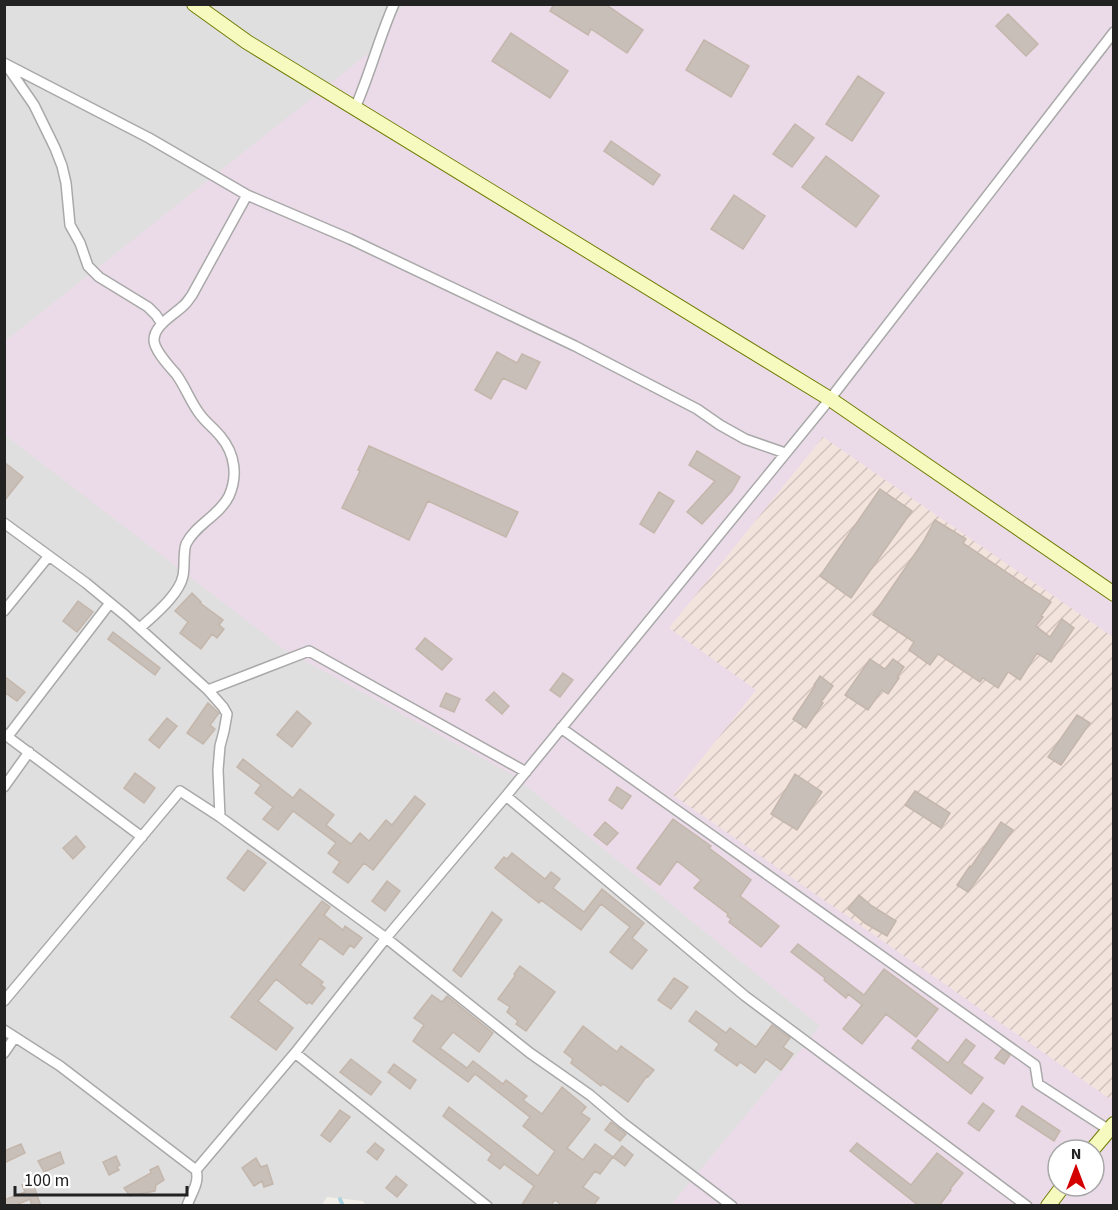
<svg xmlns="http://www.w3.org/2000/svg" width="1118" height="1210" font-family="'Source Sans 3',sans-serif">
<defs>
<pattern id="military-furrows" width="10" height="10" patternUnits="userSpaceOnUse" patternTransform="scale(1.5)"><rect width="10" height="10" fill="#f3e3dd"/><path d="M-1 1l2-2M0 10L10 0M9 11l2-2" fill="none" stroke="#d0c2bd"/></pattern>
</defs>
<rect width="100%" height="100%" fill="#f2efe9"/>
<path fill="#e0dfdf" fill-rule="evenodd" d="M5 5H1113V1205L366 1206 363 1201 327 1197 321 1206H5ZM1058 1150H1094V1186H1058Z"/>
<path fill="#ebdbe8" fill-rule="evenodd" d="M403 5H1113V1205H671L820 1026 513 775 285 650 5 435 4 342 370 52ZM1058 1150H1094V1186H1058Z"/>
<path fill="url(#military-furrows)" d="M823 437 1113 637 1114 1094 1110 1099 673 795 756 690 669 628Z"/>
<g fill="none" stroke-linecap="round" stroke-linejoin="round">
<path stroke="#aad3df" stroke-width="4" d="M340 1199 343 1206"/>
</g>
<path fill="#c7bfb8" stroke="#c4b6ab" stroke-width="1.5" d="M554 4H605L643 30 627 53 591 29 588 35 550 11Z
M1008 14 1038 44 1026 56 996 26Z
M511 33 568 71 550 98 492 61Z
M704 40 749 66 731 97 686 70Z
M858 76 884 93 852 141 826 124Z
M795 124 814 138 792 167 773 154Z
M611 141 660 175 653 185 604 151Z
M826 156 879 196 856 227 802 187Z
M734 195 765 216 743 249 711 229Z
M497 352 517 363 522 354 540 362 526 389 503 378 491 399 475 390Z
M369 446 518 512 506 537 428 501 409 540 342 508 360 471 358 470Z
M697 451 740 477 732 491 702 524 687 512 715 481 689 465Z
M4 462 23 477 4 501Z
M880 489 912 511 851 598 820 576Z
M659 492 674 501 654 533 640 524Z
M935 520 966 539 963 543 1051 602 1041 616 1043 617 1036 626 1050 637 1062 619 1074 628 1051 662 1037 653 1020 680 1008 672 998 688 983 678 980 682 938 654 930 665 909 650 914 642 873 615 923 542Z
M192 593 201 602 200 603 223 620 219 625 224 629 217 638 212 634 201 649 180 633 188 622 175 611Z
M78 601 93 612 77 632 63 621Z
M113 632 160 668 155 675 108 639Z
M425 638 452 659 442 670 416 649Z
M870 659 885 669 893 659 904 667 897 677 899 678 888 694 882 690 868 710 845 695Z
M563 673 573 680 560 697 550 690Z
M4 676 25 692 17 701 4 692Z
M820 676 833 686 821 702 823 703 806 728 793 719 815 686 814 685Z
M494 692 509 706 502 714 486 700Z
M446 693 460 699 454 712 440 706Z
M208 703 219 713 210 725 215 729 203 744 187 733Z
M297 711 311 723 292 747 277 735Z
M1077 715 1090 723 1061 765 1048 757Z
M167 718 177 726 159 748 149 740Z
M243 759 293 798 300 789 334 815 326 825 351 844 360 833 369 841 386 820 392 825 415 796 425 804 373 870 364 863 348 883 333 872 340 862 328 853 336 843 293 811 278 830 263 819 273 807 255 793 261 785 237 767Z
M135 773 155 788 144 803 124 788Z
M795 774 822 792 797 830 771 814Z
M617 787 631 796 622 809 609 800Z
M915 791 950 813 941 828 905 805Z
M673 819 711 846 709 848 751 880 740 896 779 926 761 947 729 922 731 919 727 916 728 914 694 888 701 880 677 861 660 885 637 868Z
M605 822 618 833 607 845 594 835Z
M1001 822 1013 830 968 892 957 885 970 866 971 867Z
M76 836 85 847 73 859 63 848Z
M248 850 266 863 244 891 227 878Z
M512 853 545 879 551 872 560 879 553 888 584 912 602 889 644 923 632 938 647 950 632 969 610 952 630 927 601 904 581 930 541 900 539 903 495 868 504 857 507 859Z
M387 881 400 891 385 911 372 901Z
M859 895 872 906 896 921 887 936 866 924 848 909Z
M322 901 330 907 324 915 343 930 345 926 362 938 354 948 350 945 343 955 320 938 300 965 323 982 321 985 325 988 312 1004 309 1002 307 1004 276 979 258 1001 293 1028 276 1050 231 1017Z
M492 912 502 920 461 977 453 970Z
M798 944 864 995 884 969 938 1009 916 1037 886 1014 862 1044 843 1029 862 1005 848 994 846 998 824 980 825 978 791 952Z
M520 966 555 992 526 1031 516 1024 518 1021 507 1012 510 1007 498 999 515 976 514 974Z
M674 978 688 987 671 1009 658 1000Z
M432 995 442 1002 447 996 493 1033 479 1052 453 1032 440 1048 467 1068 473 1061 503 1084 506 1080 527 1096 523 1100 542 1114 562 1087 586 1107 581 1113 590 1119 567 1148 583 1160 595 1144 613 1157 600 1174 595 1171 583 1187 599 1198 593 1206H563L555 1200 550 1206H521L534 1186 504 1164 500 1169 488 1160 492 1154 443 1116 449 1107 538 1176 555 1151 523 1126 530 1117 475 1074 468 1082 413 1041 424 1025 414 1018Z
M696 1011 726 1033 730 1028 756 1047 772 1025 790 1038 783 1047 793 1054 781 1070 766 1059 755 1073 740 1062 737 1066 715 1050 719 1044 718 1043 689 1021Z
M583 1026 617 1052 621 1046 654 1070 648 1077 647 1076 628 1102 603 1084 601 1086 571 1063 573 1059 564 1052Z
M966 1039 975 1046 962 1063 983 1078 971 1094 912 1048 918 1040 948 1063Z
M1002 1049 1010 1055 1004 1064 995 1058Z
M351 1059 381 1082 371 1095 340 1072Z
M394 1064 416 1080 410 1089 388 1072Z
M983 1103 994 1111 979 1131 968 1123Z
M1022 1106 1060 1131 1054 1141 1016 1116Z
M340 1110 350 1117 330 1142 321 1135Z
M611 1122 626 1134 620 1141 605 1130Z
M375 1143 384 1150 377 1160 367 1152Z
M857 1143 911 1185 937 1153 963 1173 950 1189 951 1190 939 1206H919L850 1151Z
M21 1144 25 1153 4 1163V1151Z
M622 1146 633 1155 625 1166 613 1157Z
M60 1152 64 1163 44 1172 38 1161Z
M116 1156 120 1165 117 1167 119 1170 109 1175 103 1162Z
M256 1158 261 1167 267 1165 273 1184 264 1187 262 1181 254 1186 242 1168Z
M158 1166 164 1180 156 1185 155 1191 130 1196 124 1188 151 1173 150 1170Z
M396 1176 407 1185 397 1197 386 1188Z
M32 1181 41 1206H32L30 1199 14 1206H4V1200L25 1192 22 1185Z"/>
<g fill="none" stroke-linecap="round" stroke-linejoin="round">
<defs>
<path id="street" d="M4 63 149 138 247 195 350 239 575 346 697 409 720 425 745 439 785 453
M7 66 34 105 55 148 62 166 66 183 70 225 80 243 88 266 99 277 148 307 156 315 162 324
M355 108C370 74 379 38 394 4
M4 523 86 583 126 616 208 690 223 707 227 714 224 731 220 746 218 770 220 817
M4 611 48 557
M140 628C154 615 179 595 183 576 185 566 183 552 186 544 195 525 219 516 229 496 238 476 235 454 221 437 214 428 205 422 199 413 190 401 185 386 176 374 169 366 154 350 154 340 154 325 174 315 183 306 187 303 189 299 192 295L247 195
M208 690 309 651 526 772
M561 728 1035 1065 1038 1084 1109 1130
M4 734 142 837
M8 736 110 603
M4 787 29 752
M506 796 745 996 1027 1206
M4 1001 180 791 220 817 386 938 530 1053 590 1095 623 1123 732 1206
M4 1030 60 1066 196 1170C200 1183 191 1193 187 1206
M4 1053 15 1037
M295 1053 487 1206
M196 1170 295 1053 386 938 506 796 830 399 1114 32"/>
<path id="secondary" d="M194 4 247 42 830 399 1114 594
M1092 1150 1114 1124
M1048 1206 1063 1186"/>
</defs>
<use href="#street" stroke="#a9a9a9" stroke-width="12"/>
<use href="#secondary" stroke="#707d05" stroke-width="16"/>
<use href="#street" stroke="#fff" stroke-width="9"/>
<use href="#secondary" stroke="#f7fabf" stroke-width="14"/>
</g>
<rect width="1118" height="1210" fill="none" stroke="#222222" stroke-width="12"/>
<g transform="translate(1076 1168)"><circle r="28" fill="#ffffff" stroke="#a7a7a7" stroke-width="1.5"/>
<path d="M0-4.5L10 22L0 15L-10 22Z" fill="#d40000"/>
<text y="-9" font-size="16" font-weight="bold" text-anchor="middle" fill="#222222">N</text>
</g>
<path d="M15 1186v9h172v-9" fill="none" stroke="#222222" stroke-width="3"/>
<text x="24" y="1186" font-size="18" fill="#222222" stroke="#ffffff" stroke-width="4.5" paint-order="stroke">100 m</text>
</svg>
